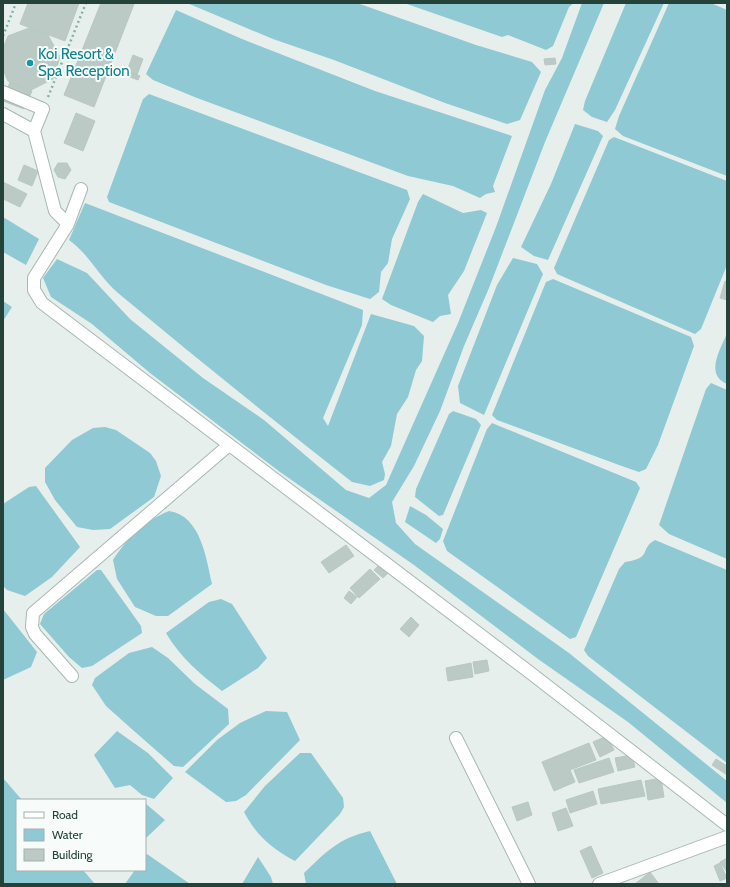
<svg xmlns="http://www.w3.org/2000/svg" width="730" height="887" font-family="Cabin,sans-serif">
<rect width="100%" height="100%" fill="#e6efeb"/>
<path fill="#8ec9d4" d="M187 3H357L476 45 532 62 541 72 520 120 507 124 445 103 334 60 273 39Z
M404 3H574L569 7 553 46 546 50 508 35 502 37Z
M582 3H604L545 142 489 288 464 346 440 411 414 466 392 502 396 523 415 544 569 653 727 781V803L628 722 538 659 414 565 280 472 150 373 92 324 51 297 43 278 57 259 87 273 130 319 203 378 264 420 346 490 369 498 386 485 458 323 496 227 545 90 562 58Z
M626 3H664L615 110 607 122 592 117 583 110 585 101Z
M669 3H711L727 10V176L623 136 615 129 619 116Z
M176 10 242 39 375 91 512 136 493 186 495 192 486 194 480 198 453 186 408 176 197 98 153 80 146 74Z
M149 94 407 190 410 199 392 239 388 263 381 272 379 292 370 299 326 285 109 202 107 197 143 99Z
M575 124 598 131 603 136 548 260 534 256 521 247 551 184Z
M614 137 727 181V265L701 329 695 334 557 274 554 268 609 140Z
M423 194 463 213 481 210 487 213 464 271 448 295 451 314 440 316 433 322 391 305 382 299 418 202Z
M85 203 363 310 362 325 323 418 328 426 371 314 414 326 424 336 422 361 416 370 408 397 397 414 391 446 382 462 385 474 384 480 370 486 352 482C273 420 195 357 118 293 99 277 90 255 69 240Z
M3 217 39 239 26 265 3 252Z
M513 258 537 264 543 274 484 415 460 403 458 386 497 285Z
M553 279 691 337 694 346 658 445 646 469 639 472 619 465 497 420 492 415 546 282Z
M3 301 12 307 3 321Z
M727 333V384C704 374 721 349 727 333Z
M711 383 727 390V559L669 534 659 525 706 389Z
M453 411 476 419 481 425 443 515 439 516 415 497 416 489 449 414Z
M492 423 636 482 640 488 576 637 570 639 447 551 443 541 487 429Z
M105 427 116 430 150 453 156 461 161 476 154 497 110 529 93 530 77 527 55 500 45 482V468L72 440 93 428Z
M36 486 80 547 52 577 25 596 7 590 3 586V504L29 487Z
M410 506 426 515 443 529 440 539 436 543 405 522Z
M169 511C201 516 206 558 212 584L168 616H156L135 607 117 579 113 560C129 536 143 522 169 511Z
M655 540 727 570V763L588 656 584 650 619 569 625 562C653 558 639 549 655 540Z
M97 570H101L141 626 142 633 92 666 82 668 69 657 40 624 44 614Z
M221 599 232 604 267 658 258 668 222 691C200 674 180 657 166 633L209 602Z
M3 609 37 652 31 667 3 680Z
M152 647 168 658 195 684 228 709 229 724 183 767 174 766 134 731 106 706 92 685 95 678 129 653Z
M266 711 287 712 300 740 246 795 236 801 226 802 185 772 217 740 240 723Z
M117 731 148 753 173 778 154 799 142 795 130 785 115 788 94 755Z
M300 753H311L343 798 344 807 340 814 295 861C271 848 256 835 244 812L265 786Z
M3 778 22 800H17V870H83L95 884H3Z
M145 803 165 820 145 839Z
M370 831 397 884H306L304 873C326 852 339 838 370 831Z
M147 854 190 884H125L135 870H145V856Z
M258 857 271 877 273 884H242Z"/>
<path fill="#bbcac4" stroke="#b8c9c2" d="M28 3H79L65 41 20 24Z
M101 3 134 4 94 107 64 95Z
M29 28 48 35 60 57 53 79 31 90 8 81 3 70V48L8 36Z
M133 55 143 59 137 75 127 71Z
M555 58 556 64 545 65 544 59Z
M127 71 140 76 138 80 125 75Z
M10 82 32 91 24 109 3 101Z
M76 113 95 121 83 151 64 143Z
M58 163H67L71 170 65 179 58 177 54 170Z
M24 165 38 171 32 186 18 180Z
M3 182 27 194 20 207 3 199Z
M725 281 727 282V300L720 298Z
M346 545 354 556 329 573 321 562Z
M380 564 389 572 383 578 374 570Z
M370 569 380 579 359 598 350 588Z
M349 591 357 597 351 604 344 598Z
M411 617 419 625 409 637 400 629Z
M487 660 489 671 475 674 473 662Z
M471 663 473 677 448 681 446 668Z
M607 736 614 750 600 757 593 742Z
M589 743 596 760 570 770 575 782 554 791 542 762Z
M632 755 635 767 618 771 615 758Z
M609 758 614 772 579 783 574 770Z
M716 759 727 766V775L712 765Z
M661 778 664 797 648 800 645 781Z
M641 780 645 796 601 804 598 789Z
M593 791 597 804 570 813 566 800Z
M528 802 532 815 517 821 512 807Z
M566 808 573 826 558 831 552 813Z
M591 846 603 873 592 878 580 851Z
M727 858V872L720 862Z
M720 863 727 878 720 881 714 866Z
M650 872 659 884H635Z"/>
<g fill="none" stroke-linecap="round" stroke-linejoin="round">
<defs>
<path id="minor" d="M3 92 43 109 34 131
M3 114 34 131 55 211 68 224
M81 189 68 224 34 278V290L42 303 528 671 727 825
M72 676 35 634 32 627 33 613 229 445
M456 738 529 884
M599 884 727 837"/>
</defs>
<use href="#minor" stroke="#a8b8b2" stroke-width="14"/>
<path stroke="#86b3a5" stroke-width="2.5" stroke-dasharray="2 3" stroke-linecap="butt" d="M3 36 16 3
M48 97 86 3"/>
<use href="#minor" stroke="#fff" stroke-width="12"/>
</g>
<circle fill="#0f9aa8" stroke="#f7fbf9" stroke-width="1.5" cx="30" cy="63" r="4"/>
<g text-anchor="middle" stroke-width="4" stroke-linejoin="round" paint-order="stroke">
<g font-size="15" fill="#0d838f" stroke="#f7fbf9" text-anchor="start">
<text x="38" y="59">Koi Resort &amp;<tspan x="38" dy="17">Spa Reception</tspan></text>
</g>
</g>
<rect width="730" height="887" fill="none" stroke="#24423a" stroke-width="8"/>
<rect x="16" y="799" width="130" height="72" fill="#f7fbf9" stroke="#a3b1ad"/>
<rect x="24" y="812" width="20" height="6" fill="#ffffff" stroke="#a3b1ad"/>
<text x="52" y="819" font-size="12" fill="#24423a">Road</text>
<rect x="24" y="829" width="20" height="12" fill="#8ec9d4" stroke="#a3b1ad"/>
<text x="52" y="839" font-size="12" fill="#24423a">Water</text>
<rect x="24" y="849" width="20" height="12" fill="#bbcac4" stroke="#a3b1ad"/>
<text x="52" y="859" font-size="12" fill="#24423a">Building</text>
</svg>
